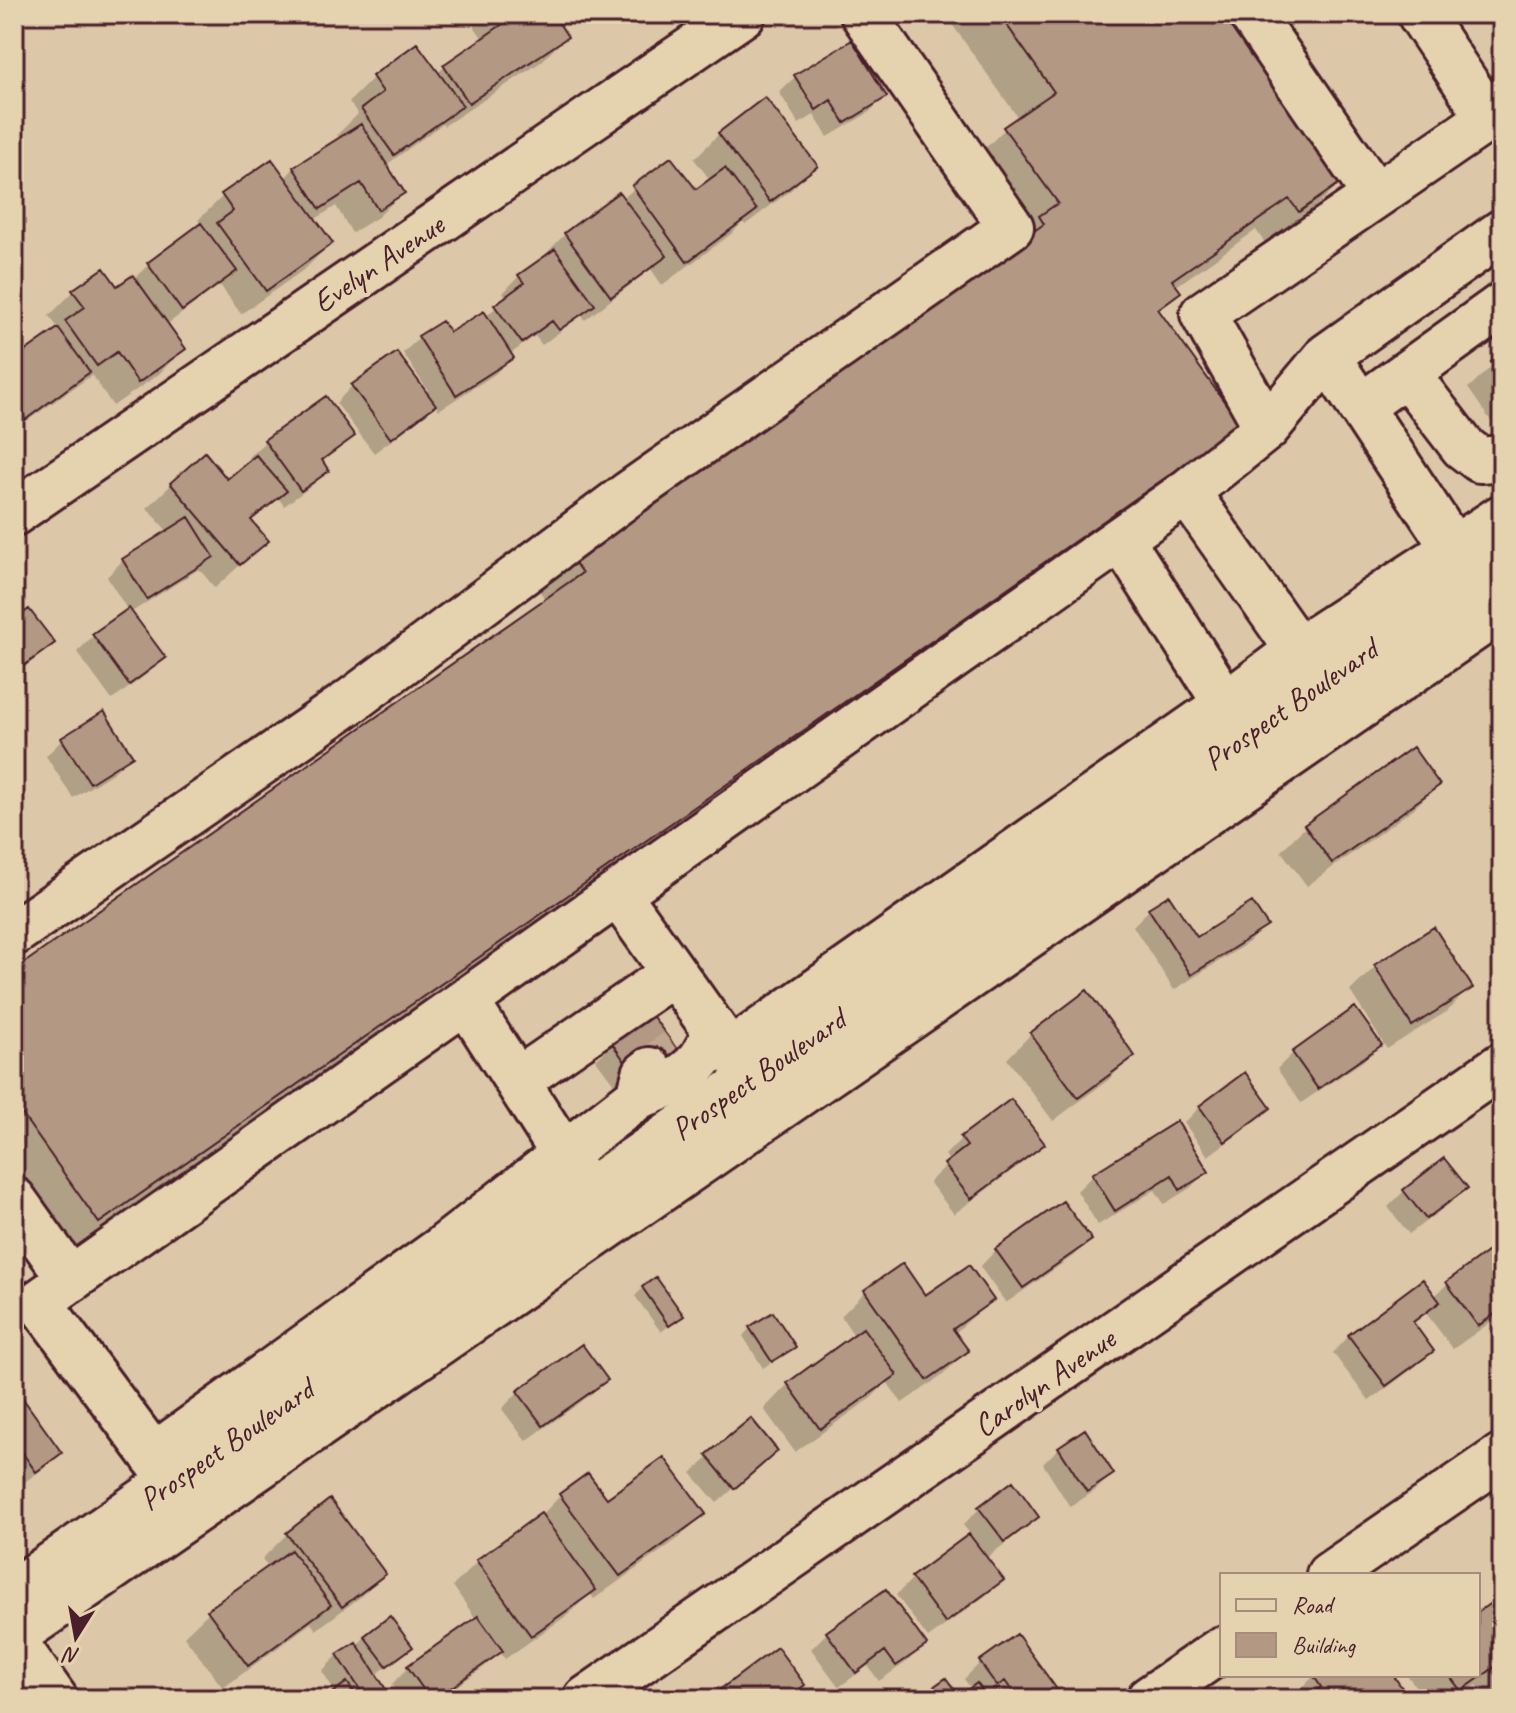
<svg xmlns="http://www.w3.org/2000/svg" width="1516" height="1713" font-family="Caveat,sans-serif">
<rect width="100%" height="100%" fill="#dcc8a8"/>
<filter id="ink" filterUnits="userSpaceOnUse"><feTurbulence type="fractalNoise" baseFrequency=".0125" numOctaves="2"/><feDisplacementMap in="SourceGraphic" scale="16" xChannelSelector="R" yChannelSelector="G"/><feConvolveMatrix kernelMatrix="1 2 1 2 8 2 1 2 1" color-interpolation-filters="sRGB"/></filter>
<g filter="url(#ink)">
<path fill="#0003" d="M472 14H550L566 37 541 62 444 126 442 124 385 166 402 193 378 217 352 233 336 206 314 220 331 243 306 268 241 314 220 285 166 325 183 349 159 374 113 406 92 375 14 430V362L59 329 49 316 74 291 116 289 134 279 148 265 202 226 198 220 223 196 284 179 294 168 341 139 337 135 358 114 349 102 373 78 437 73 483 39 468 17Z
M955 14H1229L1345 178 1312 210 1265 243 1256 230 1175 287 1178 292 1158 312 1206 457 66 1254 14 1181V973L546 601 539 590 571 557 1009 251 972 161 1005 129 1019 119 949 20Z
M796 76 885 97 868 113 828 137 814 115 799 124 779 92Z
M719 134 815 166 791 190 745 225 743 222 730 235 662 285 651 269 585 320 582 315 542 345 535 336 509 355 511 358 495 374 439 410 435 403 417 421 374 453 336 403 352 386 425 393 428 391 403 353 420 337 449 335 485 317 507 298 503 293 519 276 542 260 541 259 565 234 622 199 671 159 695 192 711 181 694 159Z
M1502 357V437L1468 388Z
M353 436 321 463 327 471 310 487 284 506 278 497 250 522 266 541 215 588 199 569 130 613 163 658 147 674 112 700 77 652 93 636 128 611 107 577 123 560 168 532 147 508 172 484 227 481 252 461 249 457 266 441Z
M14 622 52 643 14 675Z
M62 740 130 756 114 772 73 798 46 756Z
M1438 785 1413 809 1307 886 1281 851 1306 826Z
M1168 898 1196 940 1265 925 1249 942 1174 990 1133 926 1149 910Z
M1433 930 1470 988 1446 1012 1387 1049 1350 991 1375 967Z
M651 1017 626 1075 614 1084 596 1060 613 1044Z
M1031 1034 1133 1056 1108 1080 1053 1121 1007 1059Z
M1379 1045 1363 1061 1301 1103 1277 1069 1293 1053Z
M1011 1102 1043 1144 1026 1160 954 1214 929 1182 950 1162 945 1155 961 1139Z
M1200 1107 1268 1108 1252 1124 1208 1156 1184 1123Z
M1206 1172 1190 1188 1164 1204 1155 1190 1098 1225 1077 1191 1093 1175Z
M1465 1188 1449 1204 1409 1234 1388 1207 1404 1191Z
M1089 1240 1073 1256 1006 1303 980 1267 996 1250Z
M1501 1244 1502 1314 1453 1349 1426 1313 1412 1325 1431 1350 1415 1367 1369 1401 1333 1353 1349 1336 1434 1297 1447 1284Z
M643 1288 681 1316 661 1332 635 1296Z
M865 1292 991 1300 954 1334 966 1351 942 1376 902 1403 887 1382 870 1399 795 1452 764 1409 788 1384 855 1337 841 1316Z
M750 1328 793 1347 763 1368 743 1336Z
M605 1380 589 1396 526 1441 502 1409 518 1392Z
M14 1389 59 1453 43 1469 19 1486 14 1480Z
M751 1421 776 1451 717 1503 691 1473Z
M1084 1432 1112 1474 1096 1490 1070 1507 1043 1464 1059 1448Z
M588 1476 607 1501 704 1513 679 1538 594 1599 590 1593 569 1614 505 1659 499 1651 484 1667 438 1699H403L392 1684 408 1668 476 1619 453 1586 477 1562 539 1518 560 1496Z
M1012 1484 1036 1516 1020 1532 985 1559 1001 1580 985 1596 928 1638 896 1595 912 1579 971 1535 963 1525 979 1509Z
M287 1534 384 1574 359 1598 316 1630 311 1623 223 1688 184 1636 209 1612 269 1568 262 1559Z
M1502 1586V1688L1487 1699 1477 1685 1457 1699H1425L1407 1675H1478V1614L1498 1600 1494 1595Z
M827 1633 924 1645 908 1661 879 1681 868 1666 839 1687 811 1649Z
M365 1637 410 1646 375 1676 390 1699H327L336 1693 322 1671 338 1655 356 1646Z
M980 1663 1054 1699H920H959L972 1690 964 1679Z
M1315 1675H1390L1400 1699H1290Z
M803 1685 788 1699H714L720 1693Z"/>
<path fill="#b39984" stroke="#4a1f2b" stroke-width="2" d="M507 14H553L568 37 469 103 443 65 510 19Z
M999 14H1231L1347 178 1299 212 1289 199 1172 280 1181 292 1158 309 1241 425 99 1223 14 1103V970L582 573 570 556 1044 224 1039 216 1058 203 1003 127 1054 92Z
M852 40 887 97 845 123 831 100 816 110 794 75Z
M417 43 463 106 394 155 361 109 383 92 372 76Z
M765 97 818 166 770 202 718 133Z
M361 124 405 193 378 210 361 183 320 209 293 167Z
M671 157 696 189 725 168 757 210 687 262 632 186Z
M272 159 333 243 266 291 217 223 233 211 221 194Z
M619 192 667 256 611 297 564 233Z
M201 223 237 271 182 311 147 263Z
M555 249 595 305 559 330 552 321 522 343 494 305 524 283 518 275Z
M104 268 117 286 133 275 186 349 138 383 117 352 97 366 65 321 85 307 72 290Z
M484 311 514 358 456 395 418 336 442 321 450 332Z
M58 328 90 372 25 420 14 405V359Z
M397 352 436 405 391 439 351 385Z
M1502 355V377L1491 362Z
M326 396 355 436 322 460 329 471 301 491 264 440Z
M205 452 227 479 256 455 287 491 251 520 269 541 240 565 170 483Z
M189 517 214 557 147 599 122 559Z
M129 608 166 658 129 685 92 634Z
M29 609 55 643 14 673V620Z
M104 711 133 756 90 783 61 738Z
M1413 747 1440 785 1332 863 1304 825Z
M1169 895 1197 937 1252 902 1268 926 1191 975 1148 908Z
M1434 927 1473 988 1412 1026 1374 965Z
M1087 990 1135 1056 1078 1098 1030 1033Z
M1355 1007 1382 1045 1318 1089 1292 1052Z
M651 1014 687 1063 631 1070 611 1042Z
M1245 1072 1271 1108 1225 1142 1199 1106Z
M1011 1099 1045 1144 971 1199 944 1164 967 1146 960 1137Z
M1177 1121 1209 1172 1180 1190 1172 1175 1115 1211 1092 1174Z
M1444 1158 1468 1188 1426 1219 1403 1190Z
M1063 1201 1092 1240 1023 1288 995 1249Z
M1502 1241V1309L1478 1326 1446 1282Z
M903 1263 925 1295 969 1265 994 1300 953 1329 969 1351 927 1380 864 1290Z
M656 1277 684 1316 669 1326 642 1287Z
M1423 1279 1440 1302 1413 1322 1434 1351 1386 1386 1348 1335Z
M773 1312 796 1347 772 1362 749 1327Z
M863 1328 897 1375 820 1429 787 1383Z
M582 1344 608 1380 543 1426 517 1391Z
M14 1386 62 1453 36 1472 14 1441Z
M751 1418 778 1451 734 1489 706 1455Z
M1085 1429 1114 1474 1087 1492 1058 1447Z
M664 1457 706 1514 620 1576 559 1494 588 1473 607 1498Z
M1013 1481 1039 1517 1005 1542 978 1507Z
M330 1499 386 1574 342 1607 286 1533Z
M541 1513 596 1590 531 1636 476 1560Z
M969 1534 1004 1580 945 1623 911 1577Z
M291 1550 331 1605 248 1666 207 1610Z
M886 1589 927 1645 896 1666 885 1651 856 1673 826 1632Z
M1502 1595V1662L1461 1691 1449 1675H1478V1612Z
M390 1616 413 1647 387 1666 364 1636Z
M478 1616 503 1651 435 1699H430L407 1666Z
M1017 1634 1061 1695 1056 1699H1018L1005 1681 997 1686 979 1661Z
M356 1642 392 1699H366L337 1654Z
M777 1647 805 1685 786 1699H724L718 1691Z
M1313 1675H1393L1407 1695 1401 1699H1313L1310 1695 1321 1687Z
M946 1678 959 1696 977 1683 988 1699H916Z
M347 1682 359 1699H324Z"/>
<g fill="none" stroke-linecap="round" stroke-linejoin="round">
<path stroke="#bfa68f" stroke-width="44" stroke-dasharray="44 22" stroke-linecap="butt" d="M650 1070 677 1050"/>
<defs>
<path id="minor" d="M1251 14 1375 195
M1327 356 1454 549
M1407 374 1463 447 1480 460 1502 458
M1360 407 1502 305
M1267 428 1203 314 1489 118 1420 14
M1187 492 1298 650
M14 513 743 14
M1121 539 1226 704
M618 894 730 1052 1226 704 1298 650 1502 517
M14 933 351 701 630 493 1011 227 863 14
M466 1001 578 1177
M517 1081 674 973
M639 1096C661 1089 683 1079 699 1061 707 1052 708 1042 718 1035
M14 1200 71 1280
M153 1456 444 1247 639 1096 645 1074 650 1070
M172 1481 39 1302 1187 492 1267 428 1327 356 1502 232
M1329 1575 1502 1456
M14 1641 55 1699
M586 1699 1502 1065
M1149 1699 1222 1649"/>
<path id="major" d="M14 1591 1502 556
M14 1636 1502 609"/>
</defs>
<use href="#minor" stroke="#4a1f2b" stroke-width="50"/>
<use href="#major" stroke="#4a1f2b" stroke-width="50"/>
<use href="#minor" stroke="#e5d3b0" stroke-width="44"/>
<use href="#major" stroke="#e5d3b0" stroke-width="44"/>
</g>
</g>
<g text-anchor="middle" stroke-width="8" stroke-linejoin="round" paint-order="stroke">
<g font-size="32" fill="#4a1f2b" stroke="#e5d3b0">
<text transform="translate(378 263) rotate(-34)" y="11">Evelyn Avenue</text>
<text transform="translate(1290 704) rotate(-35)" y="11">Prospect Boulevard</text>
<text transform="translate(758 1074) rotate(-35)" y="11">Prospect Boulevard</text>
<text transform="translate(1044 1382) rotate(-35)" y="11">Carolyn Avenue</text>
<text transform="translate(226 1444) rotate(-35)" y="11">Prospect Boulevard</text>
</g>
</g>
<rect width="1516" height="1713" fill="none" stroke="#e5d3b0" stroke-width="48"/>
<rect x="24" y="24" width="1468" height="1665" fill="none" stroke="#4a1f2b" stroke-width="3" filter="url(#ink)"/>
<rect x="1220" y="1573" width="260" height="104" fill="#e5d3b0" stroke="#a78b7b" stroke-width="2"/>
<rect x="1236" y="1599" width="40" height="12" fill="#e5d3b0" stroke="#a78b7b" stroke-width="2"/>
<text x="1292" y="1613" font-size="24" fill="#4a1f2b">Road</text>
<rect x="1236" y="1633" width="40" height="24" fill="#b39984" stroke="#a78b7b" stroke-width="2"/>
<text x="1292" y="1653" font-size="24" fill="#4a1f2b">Building</text>
<g transform="translate(76 1637) rotate(191)" stroke="#e5d3b0" stroke-width="6" paint-order="stroke">
<path d="M0-6L14 30L0 20L-14 30Z" fill="#4a1f2b"/>
<text y="-12" font-size="22" font-weight="bold" text-anchor="middle" fill="#4a1f2b">N</text>
</g>
</svg>
